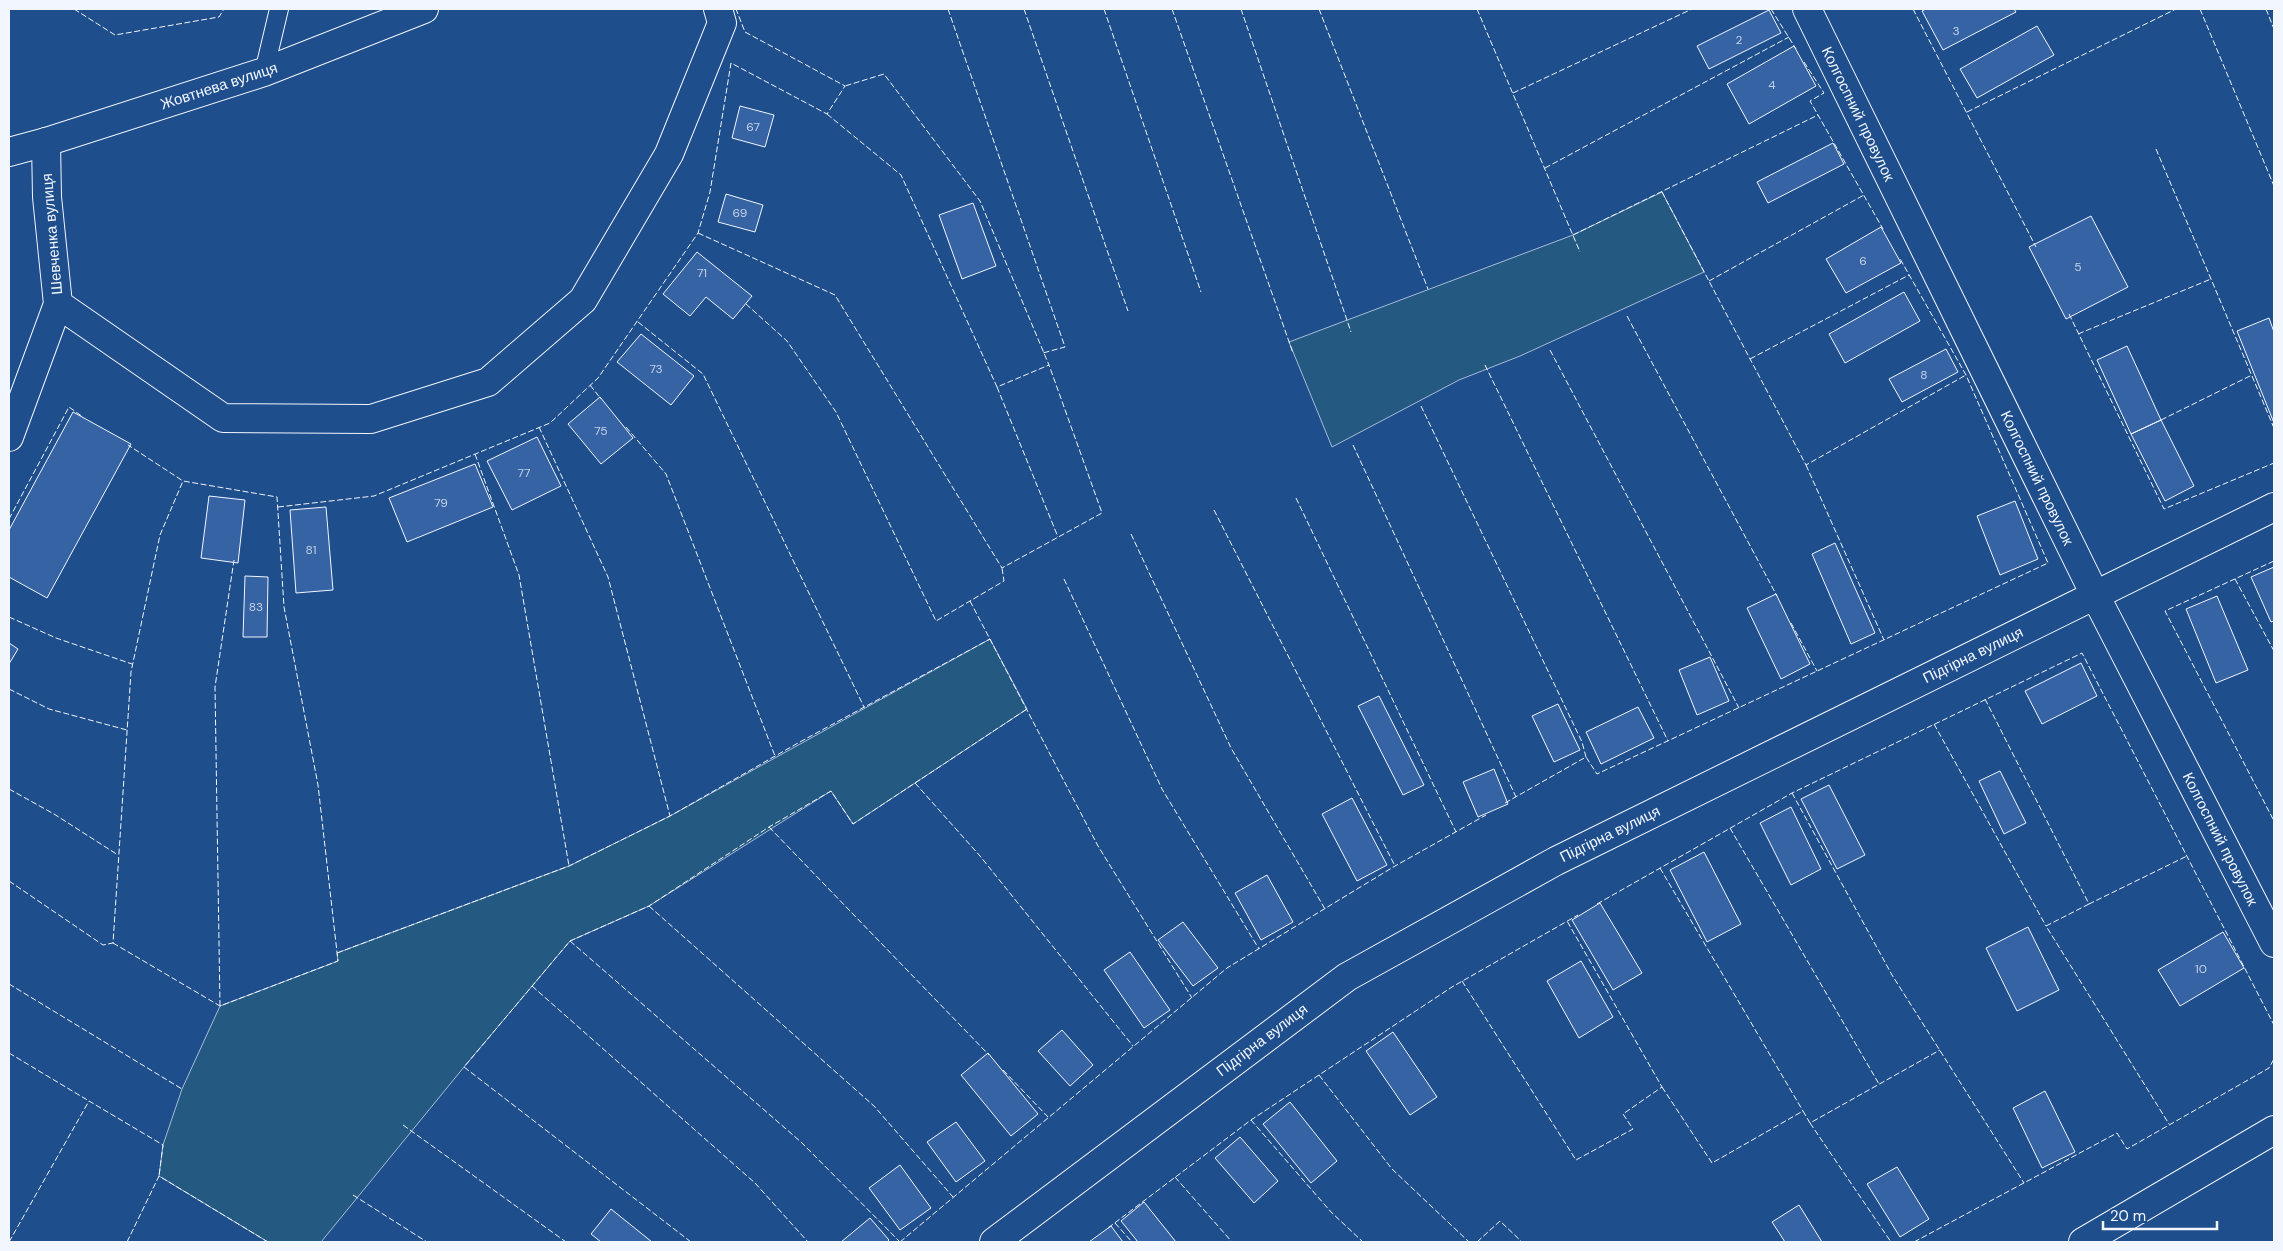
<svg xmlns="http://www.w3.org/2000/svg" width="2283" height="1251" font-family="'DM Sans',sans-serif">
<rect width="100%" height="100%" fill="#1f4e8c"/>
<path fill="#245a82" stroke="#a8bbd7" d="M1662 192 1704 272 1520 356 1459 380 1332 447 1289 342 1573 235Z
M990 639 1027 709 853 824 831 791 649 906 570 941 464 1067 321 1242H268L159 1176 163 1145 182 1089 220 1006 338 961 337 953 569 866 670 816Z"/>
<path fill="#3563a3" stroke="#f2f6ff" d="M1926 9H2014L2016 12 1943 50 1922 11Z
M1769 10 1781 33 1709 69 1697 46Z
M2037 26 2054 55 1977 98 1960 69Z
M1794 46 1816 86 1749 124 1727 84Z
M740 106 774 115 765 147 732 138Z
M1833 143 1844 164 1768 203 1757 182Z
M726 194 763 205 755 232 718 222Z
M973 203 996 266 962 279 939 215Z
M2091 216 2128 287 2066 319 2029 247Z
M1881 227 1901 263 1846 293 1826 259Z
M697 252 752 296 733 319 706 297 690 316 663 294Z
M1904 292 1920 321 1845 363 1829 334Z
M2269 318 2274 332V423L2237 331Z
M641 334 694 376 671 405 617 362Z
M2127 346 2161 420 2131 434 2097 360Z
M1946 349 1958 372 1902 402 1889 379Z
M600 397 633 438 601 464 568 424Z
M73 412 131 444 47 598 9 577V530Z
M2161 420 2194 486 2165 501 2131 434Z
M537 437 561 486 512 510 487 461Z
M475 464 493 507 407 542 389 498Z
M209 496 245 500 238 563 201 558Z
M2015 501 2038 559 2000 575 1977 516Z
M326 507 333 590 296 593 290 510Z
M1835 543 1875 633 1851 644 1812 554Z
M2274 567V621L2271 622 2251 577Z
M245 576 268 577 267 637H243Z
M1776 594 1810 664 1781 679 1747 608Z
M2217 596 2248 670 2216 683 2186 609Z
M9 643 18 649 9 664Z
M1710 657 1729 701 1697 715 1679 670Z
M2081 663 2097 696 2042 724 2025 691Z
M1379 696 1424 785 1403 795 1358 706Z
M1558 704 1580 750 1554 762 1532 716Z
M1638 707 1654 738 1601 764 1586 732Z
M1494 769 1508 804 1478 817 1463 782Z
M2000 771 2026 823 2004 834 1979 781Z
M1829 785 1865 855 1837 869 1801 799Z
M1352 798 1387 865 1357 881 1322 814Z
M1791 807 1821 869 1791 885 1760 823Z
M1704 852 1741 924 1707 942 1670 870Z
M1267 875 1293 922 1261 940 1235 893Z
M1600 903 1642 973 1613 990 1572 920Z
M1183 922 1218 968 1193 986 1158 940Z
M2028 927 2059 990 2017 1011 1986 948Z
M2223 932 2244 968 2180 1006 2158 970Z
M1130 952 1170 1010 1144 1028 1104 970Z
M1581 961 1613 1017 1579 1038 1547 981Z
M1062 1030 1093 1065 1070 1086 1038 1051Z
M1393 1032 1437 1097 1410 1115 1366 1051Z
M988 1053 1038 1114 1011 1136 961 1075Z
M2045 1091 2075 1152 2042 1168 2013 1108Z
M1290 1102 1337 1161 1311 1183 1263 1124Z
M956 1122 985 1161 956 1182 927 1142Z
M1240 1137 1278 1181 1254 1203 1215 1158Z
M900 1165 931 1208 900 1230 869 1188Z
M1897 1167 1929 1219 1900 1237 1867 1184Z
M1144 1202 1176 1242H1138L1121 1221Z
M1799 1205 1822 1242H1785L1772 1222Z
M611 1209 652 1242H601L591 1234Z
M870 1218 889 1240 887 1242H841Z
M1111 1226 1123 1242H1089Z"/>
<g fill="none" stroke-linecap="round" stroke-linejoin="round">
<defs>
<path id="service" d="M264 72 279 9"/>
<path id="minor" d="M1807 9 2095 595 2274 943
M58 304 223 418 371 419 488 382 583 300 669 154 722 23 718 9
M9 437 58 304 47 197 46 142
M994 1242 1347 977 1556 861 2274 507
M2083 1242 2274 1130"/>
<path id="tertiary" d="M9 152 46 142 264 72 424 9"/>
</defs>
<use href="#service" stroke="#f2f6ff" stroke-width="20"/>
<use href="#minor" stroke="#f2f6ff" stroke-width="30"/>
<use href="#tertiary" stroke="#f2f6ff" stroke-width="30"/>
<use href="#service" stroke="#1f4e8c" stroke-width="18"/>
<use href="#minor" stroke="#1f4e8c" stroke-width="28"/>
<use href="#tertiary" stroke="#1f4e8c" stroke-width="28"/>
<path stroke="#f2f6ff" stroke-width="1" stroke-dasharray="6 2.5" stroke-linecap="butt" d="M74 9 115 35 219 17 224 9
M948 9 1065 347 1043 353
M1024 9 1128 311
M1104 9 1201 292
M1172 9 1293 353
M1241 9 1351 332
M1319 9 1428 289
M1477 9 1580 252
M1771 9 1796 49
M1913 9 2036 247
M2200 9 2274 186
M2266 9 2274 29
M1804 62 1824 93 1810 101 1883 229
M1513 93 1692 9
M1967 112 2176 9
M827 114 901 175 997 387 1049 365 980 201 884 74 845 86
M2156 149 2274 428
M1545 168 1789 37
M1662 192 1806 465 1966 375
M698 233 835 295 1002 568 1102 513 1049 365
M1573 235 1818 115
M1709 281 1864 195
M746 304 787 341 836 412 936 621 1004 581 1002 568
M2069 314 2164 509 2274 463
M1627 316 1777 596
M638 322 703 374 864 707
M2078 334 2211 279
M1550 350 1739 708
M1750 359 1909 275
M1485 365 1668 741
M590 385 601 399
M997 387 1058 537
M1421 406 1582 742 1586 757
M2161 420 2252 375
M539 427 608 577 670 816
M626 427 666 474 775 756
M1353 445 1516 797
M475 454 519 575 569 866
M1806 465 1884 640
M1296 498 1456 832
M278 507 374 496 550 423 598 378 698 233 710 192 731 63 827 114 845 86 745 32 736 9
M1214 510 1395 866
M9 519 69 407 83 417
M1131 534 1231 748 1325 909
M2274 561 2165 611 2274 821
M1064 579 1162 789 1259 949
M2235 579 2274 651
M970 601 1098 846 1192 998
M9 617 56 638 132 664
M1791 623 1817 671
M9 689 49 709 127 730
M1985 699 2089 904 2187 856
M1934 724 2046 926
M915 783 980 856 1133 1046
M9 789 54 814 118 855
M1792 793 1892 975 2024 1183
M1505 803 1586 757 1597 774 2048 563 1966 375 1899 257
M769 827 989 1055
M1730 828 1879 1084
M1660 868 1803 1111
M9 881 103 945 113 943 131 672 160 535 183 481
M1597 904 1792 793 2082 653 2274 1025
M2089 904 2046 926 2169 1124
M649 906 874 1106 953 1197
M570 941 801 1142 900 1242
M113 943 220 1006 338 961 318 785 284 607 277 497 183 481 128 445
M337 953 569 866 670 816 798 743 990 639
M1462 981 1576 1160 1633 1129 1623 1114 1662 1087 1567 921
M9 984 182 1089
M532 986 755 1183 808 1242
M220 1006 215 687 234 560
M9 1053 89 1101
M1003 1070 1048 1117
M1319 1075 1392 1169 1469 1242
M1662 1087 1712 1163 1803 1111 1810 1123 1940 1050
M1251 1120 1331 1212 1363 1242
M1810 1123 1891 1242
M403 1125 566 1242
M1175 1177 1232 1242
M353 1195 427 1242
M1115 1223 1132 1242
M1108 1228 1251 1120 1452 987 1578 915
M9 1242 89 1101 163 1145 159 1176
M127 1242 159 1176 268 1242
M691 1242 464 1067 570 941 649 906 769 827 831 791 853 824 1027 709
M900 1242 1227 968 1395 866 1486 815
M1477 1242 1500 1221 1522 1242
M1914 1242 2117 1133 2127 1149 2269 1068 2274 1059"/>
</g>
<g text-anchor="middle" stroke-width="4" stroke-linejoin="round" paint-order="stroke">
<g font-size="12" fill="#c3d1e8">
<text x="1956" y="35">3</text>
<text x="1739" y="44">2</text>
<text x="1772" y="89">4</text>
<text x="753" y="131">67</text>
<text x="740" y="217">69</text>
<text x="1863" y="265">6</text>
<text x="2078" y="271">5</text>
<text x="702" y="277">71</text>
<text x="656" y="373">73</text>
<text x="1924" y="379">8</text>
<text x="601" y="435">75</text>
<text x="524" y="477">77</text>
<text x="441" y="507">79</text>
<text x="311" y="554">81</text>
<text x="256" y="611">83</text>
<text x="2201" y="973">10</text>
</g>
<g font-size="15" fill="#f2f6ff" stroke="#1f4e8c">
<text transform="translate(219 86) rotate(-18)" y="5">Жовтнева вулиця</text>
<text transform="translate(1858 114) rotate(64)" y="5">Колгоспний провулок</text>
<text transform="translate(52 234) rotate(-95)" y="5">Шевченка вулиця</text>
<text transform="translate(2037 478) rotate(64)" y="5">Колгоспний провулок</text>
<text transform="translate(1973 655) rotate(-26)" y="5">Підгірна вулиця</text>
<text transform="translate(1610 834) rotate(-26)" y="5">Підгірна вулиця</text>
<text transform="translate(2220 839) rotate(63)" y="5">Колгоспний провулок</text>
<text transform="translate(1262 1040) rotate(-37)" y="5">Підгірна вулиця</text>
</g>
</g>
<rect width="2283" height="1251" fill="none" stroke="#f2f6ff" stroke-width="20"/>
<path d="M2103 1221v8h114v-8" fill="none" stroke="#f2f6ff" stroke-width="2.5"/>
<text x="2110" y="1221" font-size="15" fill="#f2f6ff" stroke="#1f4e8c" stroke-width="4" paint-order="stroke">20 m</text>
</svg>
